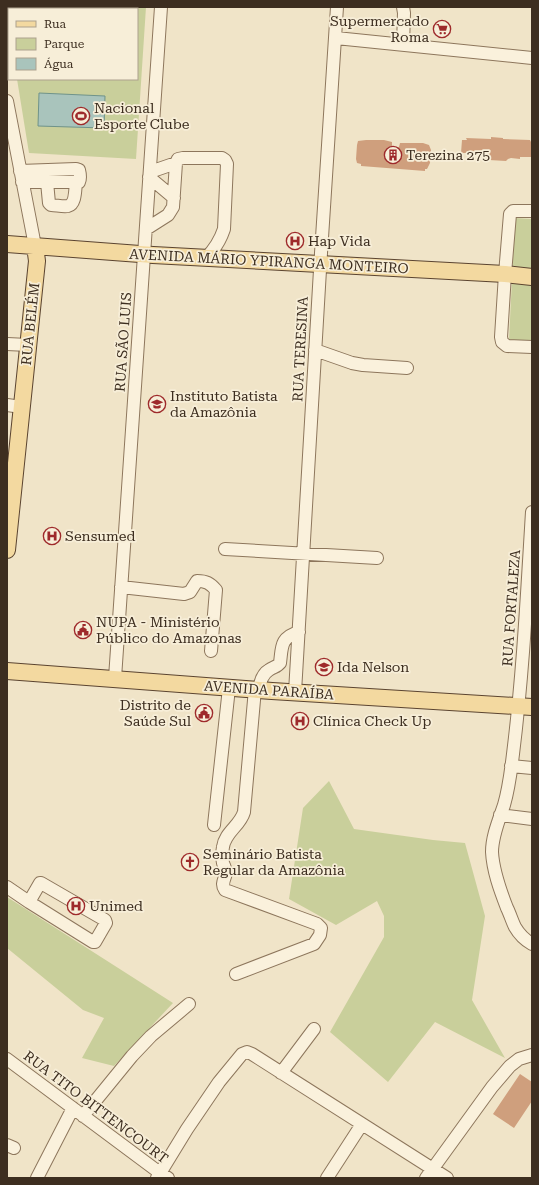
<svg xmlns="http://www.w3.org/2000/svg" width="539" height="1185" font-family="'Roboto Serif',serif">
<rect width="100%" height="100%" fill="#f0e4c8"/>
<path fill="#c9cf9b" d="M7 7H146L136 159 29 153 17 79H137V9H9V26Z
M515 218 532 219V341L509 340Z
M329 781 354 829 433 840 465 843 485 916 472 1000 505 1058 435 1022 388 1082 330 1032 384 937V916L377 901 336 925 289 899 303 808Z
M7 897 173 1003 114 1066 82 1058 104 1018 83 1010 7 948Z"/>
<path fill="#a9c4bc" stroke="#6f938a" d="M39 93 105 96 104 128 38 126Z"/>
<path fill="#cf9f7d" d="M491 137 503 138V139L530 140 531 142H532V157H520V159L511 158 508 159 506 161 489 160 487 157 475 155V153H461L462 140H467L466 138 491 139Z
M366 140H384L392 142V147H399L400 143H423L429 145 431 150 430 163 427 169H425V171L361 166V164L357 163 356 159 357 145 358 141Z
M520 1074 532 1082V1101L514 1128 493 1114Z"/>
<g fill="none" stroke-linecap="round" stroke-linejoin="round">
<defs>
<path id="minor" d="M403 7 404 13 403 45
M23 9V7
M336 38 532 58
M7 101 35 246
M20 171 76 169 79 170C80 174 81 178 79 182H22
M150 172 176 163
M149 177 174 198
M47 182 49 203 51 205C56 205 63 207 68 206 76 204 75 189 76 182
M532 211H513L510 214 505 274 501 337 502 342 507 346 532 347
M146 229 168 215 173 207 176 163 178 159 183 158H222L225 160 227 164 224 229C220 241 215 249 206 258
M7 344 28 345
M315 350 352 363 363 365 407 368
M7 405 22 407
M532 512C527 593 523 674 513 754 511 771 509 788 504 805 499 820 492 836 492 852 493 871 500 890 507 908 510 914 512 921 515 927 519 934 525 940 532 944
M225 549 377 558
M121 587 184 594 190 592 197 581C206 581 210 583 216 590L211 651
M115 678 161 7
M259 690C260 682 262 674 269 670 273 667 277 667 280 663 282 648 280 637 299 632
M295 692 321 253 337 7
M511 766 532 768
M500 815 532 819
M214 825 229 688
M7 887 29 902 93 942H95L106 923 105 920 41 883H40L29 902
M236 974 314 944 320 935 321 928 317 924 225 890C220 883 226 878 226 872 226 869 224 866 223 863 222 858 222 852 223 847 225 832 240 826 244 812L255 689
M7 1059 160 1173 168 1178
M281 1073 314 1029
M83 1116 132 1056 151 1036 189 1004
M7 1145 14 1148
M37 1178 73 1108
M157 1178 187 1129 219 1082 242 1054 247 1052 252 1054 447 1178
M327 1178 362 1124
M426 1178 492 1087 510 1066 519 1059 532 1055"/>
<path id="major" d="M7 244 153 255 505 274 532 277
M7 550 37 261 35 246
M7 671 272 691 532 707"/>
</defs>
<use href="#minor" stroke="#8d765c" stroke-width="14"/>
<use href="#major" stroke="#5b4430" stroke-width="18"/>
<use href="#minor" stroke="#faf1dc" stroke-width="12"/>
<use href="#major" stroke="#f3d9a0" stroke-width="16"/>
</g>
<defs>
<symbol id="supermarket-ring" viewBox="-11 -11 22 22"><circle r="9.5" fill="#f7eed8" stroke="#9e2a2b" stroke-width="1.5"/><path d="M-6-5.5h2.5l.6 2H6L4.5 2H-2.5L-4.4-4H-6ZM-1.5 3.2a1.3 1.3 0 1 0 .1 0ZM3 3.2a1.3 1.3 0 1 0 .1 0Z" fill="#9e2a2b"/></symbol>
<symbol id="stadium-ring" viewBox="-11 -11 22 22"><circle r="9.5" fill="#f7eed8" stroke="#9e2a2b" stroke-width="1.5"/><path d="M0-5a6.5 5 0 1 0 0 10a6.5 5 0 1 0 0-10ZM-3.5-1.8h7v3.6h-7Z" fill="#9e2a2b"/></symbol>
<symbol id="building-ring" viewBox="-11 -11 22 22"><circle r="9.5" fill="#f7eed8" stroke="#9e2a2b" stroke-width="1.5"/><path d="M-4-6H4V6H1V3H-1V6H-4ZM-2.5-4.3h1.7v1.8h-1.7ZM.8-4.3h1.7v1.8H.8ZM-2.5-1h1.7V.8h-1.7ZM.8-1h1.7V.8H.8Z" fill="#9e2a2b"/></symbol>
<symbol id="hospital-ring" viewBox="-11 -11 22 22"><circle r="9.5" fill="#f7eed8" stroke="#9e2a2b" stroke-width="1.5"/><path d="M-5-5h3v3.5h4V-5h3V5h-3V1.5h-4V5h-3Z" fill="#9e2a2b"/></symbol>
<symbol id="school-ring" viewBox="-11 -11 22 22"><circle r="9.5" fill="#f7eed8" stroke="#9e2a2b" stroke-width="1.5"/><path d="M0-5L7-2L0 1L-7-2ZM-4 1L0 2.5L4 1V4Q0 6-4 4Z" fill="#9e2a2b"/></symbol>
<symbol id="civic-ring" viewBox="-11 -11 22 22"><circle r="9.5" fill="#f7eed8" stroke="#9e2a2b" stroke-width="1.5"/><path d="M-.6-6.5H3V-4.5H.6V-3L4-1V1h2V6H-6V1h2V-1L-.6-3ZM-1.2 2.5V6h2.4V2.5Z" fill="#9e2a2b"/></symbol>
<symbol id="church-ring" viewBox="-11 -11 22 22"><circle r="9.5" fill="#f7eed8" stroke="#9e2a2b" stroke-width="1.5"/><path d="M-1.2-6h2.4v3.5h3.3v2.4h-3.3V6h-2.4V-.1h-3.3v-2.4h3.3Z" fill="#9e2a2b"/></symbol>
</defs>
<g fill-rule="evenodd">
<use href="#supermarket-ring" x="432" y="19" width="20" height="20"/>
<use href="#stadium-ring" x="71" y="106" width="20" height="20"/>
<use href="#building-ring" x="383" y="145" width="20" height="20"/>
<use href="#hospital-ring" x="285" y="231" width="20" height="20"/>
<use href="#school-ring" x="147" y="394" width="20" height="20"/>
<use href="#hospital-ring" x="42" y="526" width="20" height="20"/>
<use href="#civic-ring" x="73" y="620" width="20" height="20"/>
<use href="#school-ring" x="314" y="657" width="20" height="20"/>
<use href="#civic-ring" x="194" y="703" width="20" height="20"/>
<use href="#hospital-ring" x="290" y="711" width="20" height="20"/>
<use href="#church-ring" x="180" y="852" width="20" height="20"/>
<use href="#hospital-ring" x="66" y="896" width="20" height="20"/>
</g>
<g text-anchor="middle" stroke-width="3.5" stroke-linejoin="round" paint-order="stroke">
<g font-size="14" fill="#3d2e20" stroke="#f7eed8" text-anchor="start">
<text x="429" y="26" text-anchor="end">Supermercado<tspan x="429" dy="16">Roma</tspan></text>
<text x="94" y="113">Nacional<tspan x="94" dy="16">Esporte Clube</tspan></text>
<text x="406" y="160">Terezina 275</text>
<text x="308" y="246">Hap Vida</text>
<text x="170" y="401">Instituto Batista<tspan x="170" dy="16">da Amazônia</tspan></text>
<text x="65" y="541">Sensumed</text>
<text x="96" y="627">NUPA - Ministério<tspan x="96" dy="16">Público do Amazonas</tspan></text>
<text x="337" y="672">Ida Nelson</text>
<text x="191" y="710" text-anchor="end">Distrito de<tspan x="191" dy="16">Saúde Sul</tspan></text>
<text x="313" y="726">Clínica Check Up</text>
<text x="203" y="859">Seminário Batista<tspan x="203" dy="16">Regular da Amazônia</tspan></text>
<text x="89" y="911">Unimed</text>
</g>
<g font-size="14" fill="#3d2e20" stroke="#f7eed8">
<text transform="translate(269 261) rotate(3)" y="5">AVENIDA MÁRIO YPIRANGA MONTEIRO</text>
<text transform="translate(30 324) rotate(-84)" y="5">RUA BELÉM</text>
<text transform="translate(123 342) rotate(-86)" y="5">RUA SÃO LUIS</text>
<text transform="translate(300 349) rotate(-87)" y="5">RUA TERESINA</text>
<text transform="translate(511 608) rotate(-86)" y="5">RUA FORTALEZA</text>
<text transform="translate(269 690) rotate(4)" y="5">AVENIDA PARAÍBA</text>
<text transform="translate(96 1107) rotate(37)" y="5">RUA TITO BITTENCOURT</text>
</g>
</g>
<rect width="539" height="1185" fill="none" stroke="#3d2e20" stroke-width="16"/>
<rect x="8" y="8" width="130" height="72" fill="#f7eed8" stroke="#ada18e"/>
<rect x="16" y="21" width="20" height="6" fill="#f3d9a0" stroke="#ada18e"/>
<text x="44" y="28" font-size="12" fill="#3d2e20">Rua</text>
<rect x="16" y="38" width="20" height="12" fill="#c9cf9b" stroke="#ada18e"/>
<text x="44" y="48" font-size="12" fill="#3d2e20">Parque</text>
<rect x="16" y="58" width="20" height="12" fill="#a9c4bc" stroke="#ada18e"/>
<text x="44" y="68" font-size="12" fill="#3d2e20">Água</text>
</svg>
